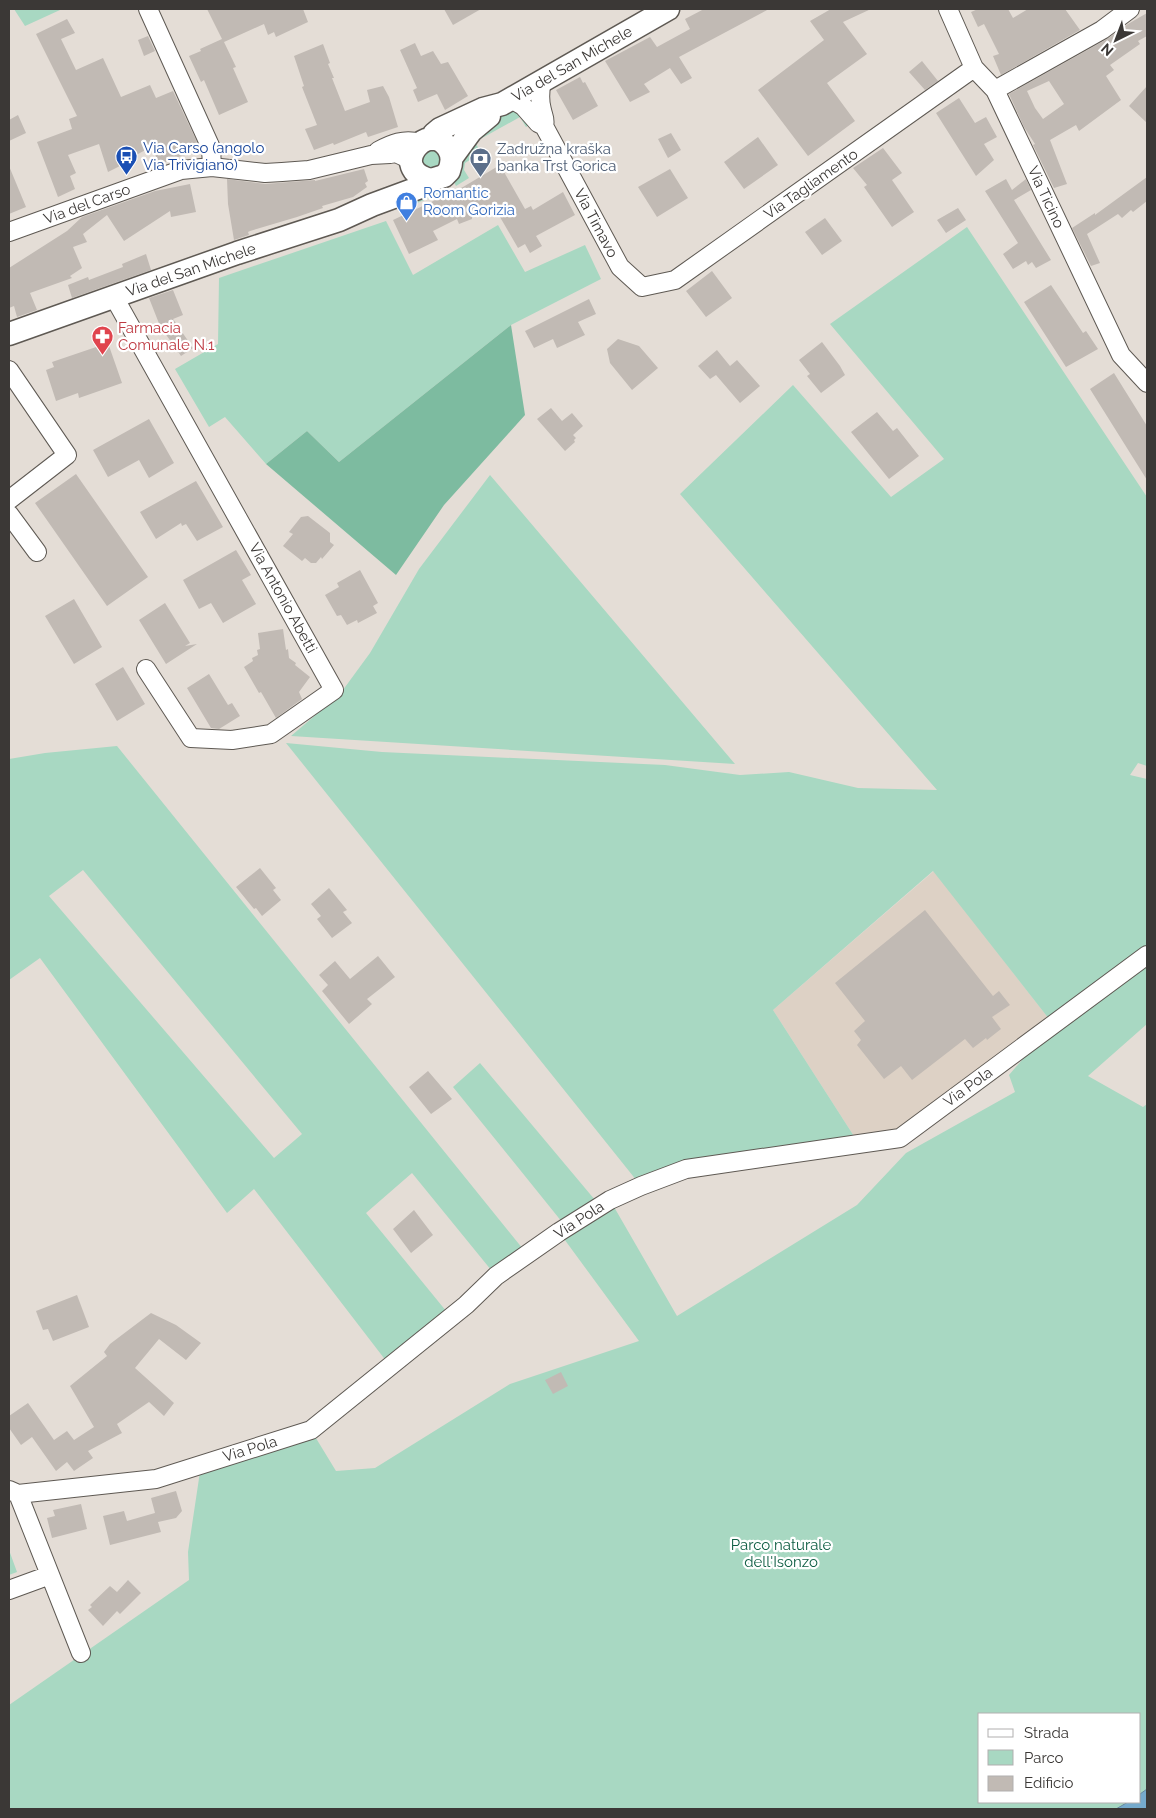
<svg xmlns="http://www.w3.org/2000/svg" width="1156" height="1818" font-family="Raleway,sans-serif">
<rect width="100%" height="100%" fill="#e4ddd6"/>
<path fill="#ddd1c5" d="M934 871 1053 1024 900 1138 859 1144 773 1010Z"/>
<path fill="#a8d8c2" fill-rule="evenodd" d="M14 9H59L60 10 25 26Z
M510 111H515L529 125 526 127 520 117 475 142 481 153 465 163 464 170 469 178 456 186 454 182 460 172 466 154 491 120Z
M430 150H434L441 156 440 165 433 170 422 164 423 155Z
M442 189 448 190 403 209 401 202Z
M386 221 413 275 498 225 525 272 585 245 601 279 511 325 339 462 307 431 266 464 225 417 209 427 175 369 218 344 219 278Z
M967 227 1147 497V766L1138 763 1130 775 1147 779V1024L1088 1076 1143 1107 1147 1104V1789L1140 1794V1714H980V1802H1128L1116 1809H9V1705L189 1580 188 1552 201 1465 311 1430 336 1471 375 1468 510 1384 639 1341 559 1232 610 1200 677 1316 857 1205 906 1153 1015 1092 1009 1075 1053 1024 933 871 773 1010 859 1144 641 1186 286 743 382 752 665 765 740 775 789 772 858 788 937 790 680 494 793 385 891 497 944 459 830 324Z
M490 475 735 764 291 736 340 694 370 653 419 569Z
M117 746 527 1254 496 1276 412 1173 366 1213 451 1317 390 1366 254 1189 227 1213 40 958 9 980V759L45 753ZM83 870 302 1134 274 1158 49 896Z
M480 1063 595 1200 562 1222 453 1087Z
M9 1550 17 1572 9 1575Z"/>
<path fill="#7dbba0" d="M511 325 525 415 444 505 396 575 266 464 307 431 339 462Z"/>
<path fill="#75aacc" stroke="#64889f" d="M1147 1789V1809H1116L1128 1802H1140V1794Z"/>
<path fill="#c1bab4" fill-rule="evenodd" d="M207 9H303L308 22 276 37 274 32 268 35 264 24 224 42 236 67 233 68 248 102 219 115 204 80 201 82 189 56 201 51 200 49 222 39Z
M444 9H481L453 25Z
M704 9H769L679 57 692 78 681 84 670 68 644 84 650 92 630 102 605 61 650 37 657 47 690 29 685 19Z
M831 9H871L843 22 867 54 827 83 855 121 808 156 758 90 824 40 810 21Z
M978 9H1008L1013 18 1028 9H1065L1080 30 1001 75 993 56 999 54 984 24 978 27 971 12Z
M1147 13V36L1138 41 1140 44 1110 65 1114 70 1106 76 1121 100 1079 131 1076 125 1050 140 1067 184 1054 188 1033 145 1035 144 1024 127 1009 94 1107 39 1128 24ZM1049 81 1064 104 1043 119 1035 108 1027 91Z
M67 19 75 33 61 39 76 70 103 58 121 97 150 85 156 98 173 91 197 142 192 153 178 157V160L160 163 155 155 161 150 159 147 153 150 151 147 125 161 126 163 108 172 99 144 68 155 76 173 70 176 75 189 58 197 37 142 72 129 69 119 77 116 36 34Z
M148 36 155 51 144 56 138 40Z
M415 43 421 56 433 51 441 64 448 62 468 96 445 110 437 94 418 102 413 90 417 88 400 50Z
M323 44 330 63 328 64 334 78H332L345 111 370 102 367 90 383 86 389 97 398 127 368 137 366 132 334 145 333 143 314 150 305 129 317 125 302 87 304 86 294 56Z
M922 61 938 81 925 90 909 72Z
M580 77 583 83 585 82 598 106 573 120 556 90Z
M1147 86V123L1129 106Z
M959 98 975 123 986 117 997 137 984 144 994 160 976 176 936 113Z
M18 115 26 133 9 141V120Z
M671 133 681 150 668 158 658 139Z
M758 137 778 165 744 189 724 162Z
M883 148 902 173 892 180 914 212 892 227 864 187 867 185 853 168Z
M500 165 525 209 531 206 533 210 563 192 575 215 536 236 542 246 530 253 525 244 518 248 493 205 472 217V219L459 224 457 219 433 231 438 240 409 254 393 220 463 187Z
M9 166 26 207 9 214Z
M364 169 368 181 365 183 367 187 353 197 322 206 323 208 297 217 250 231 248 232 249 235 234 240 228 204 227 179 265 184 315 180V181Z
M670 169 688 198 657 217 638 187Z
M1147 177V201L1133 212 1131 210 1122 218 1118 214 1087 234 1100 263 1091 266 1072 228 1095 213V215Z
M1006 179 1012 190 1026 179 1031 190 1014 200 1051 260 1036 268 1032 262 1028 265 1026 261 1013 269 1003 254 1018 243 985 191Z
M190 184 196 212 171 217 170 211 124 241 107 215 83 234 87 242 73 247 82 268 70 276 72 278 30 293 37 310 17 317 14 306 9 308V268L67 231 82 217 155 191Z
M958 208 966 220 946 233 937 220Z
M825 218 842 241 822 255 805 232Z
M146 254 151 270 72 298 68 285 88 277 89 280 123 267 122 264Z
M712 271 732 298 706 317 686 291Z
M1051 285 1083 333 1086 331 1098 349 1066 367 1024 302Z
M173 290 183 315 173 319 193 348 181 356 160 326 149 298Z
M589 299 596 314 578 322 585 335 557 348 553 339 534 348 525 331Z
M618 339 639 346 658 368 632 390 610 363 607 349Z
M822 342 840 366 845 375 821 393 807 376 810 374 799 360Z
M108 343 122 383 79 398 78 393 56 401 46 370 54 367 52 362Z
M717 350 730 366 737 360 760 386 740 403 716 375 710 379 698 366Z
M1114 373 1147 426V480L1090 389Z
M551 408 562 421 572 413 583 426 573 435 576 438 574 440 575 442 565 451 537 419Z
M877 412 893 431 897 428 919 456 889 479 851 432Z
M149 419 174 463 149 478 139 460 108 477 93 450Z
M76 474 148 577 107 606 35 503Z
M196 481 223 527 197 541 186 524 182 526 181 523 156 539 140 512Z
M308 516 330 533V542L334 545 322 559 321 557 316 563H311L305 558 302 561 283 546 293 534 289 532 301 517Z
M236 550 251 575 242 580 256 604 223 623 211 603 199 609 183 580Z
M360 570 378 603 373 606 377 613 358 623 357 620 347 625 341 615 337 616 325 595 339 587 337 583Z
M74 599 102 647 74 664 45 616Z
M165 603 190 643 185 646 197 644 166 664 139 620Z
M283 629 286 650 288 649 289 658 296 663 295 665 310 677 299 692 302 699 276 718 261 692 259 693 244 667 253 661 252 658 258 655 257 650 260 649 258 633Z
M123 667 145 704 117 721 95 684Z
M209 674 228 705 232 703 240 716 219 729 211 728 187 688Z
M260 868 276 888 273 890 281 900 262 916 256 908 254 909 236 887Z
M329 888 347 910 343 912 352 923 332 938 317 919 321 916 311 904Z
M925 910 993 996 999 991 1010 1005 992 1017 1001 1029 987 1040 986 1038 973 1048 965 1039 912 1080 901 1066 884 1079 857 1045 861 1040 854 1031 865 1021 835 983Z
M378 956 395 977 367 999 372 1004 349 1024 322 991 328 985 319 975 335 961 350 979Z
M428 1071 452 1099 431 1114 409 1087Z
M414 1210 433 1235 411 1253 393 1229Z
M77 1295 89 1327 53 1341 48 1329 43 1330 36 1311Z
M151 1313 176 1325 201 1343 186 1360 159 1339 135 1368 174 1403 164 1416 149 1402 117 1424 122 1433 88 1451 93 1458 74 1471 67 1462 56 1471 32 1437 21 1445 9 1428V1416L28 1403 54 1440 67 1431 74 1440 94 1427 70 1386 107 1356 104 1352 110 1344Z
M561 1372 568 1386 553 1394 545 1380Z
M176 1491 182 1511 176 1518 158 1522 161 1532 110 1545 103 1516 124 1511 127 1521 155 1513 151 1498Z
M81 1504 87 1529 52 1538 47 1518 55 1516 53 1510Z
M128 1580 141 1593 120 1614 117 1611 103 1626 88 1610 92 1607 90 1605 110 1586 117 1592Z"/>
<g fill="none" stroke-linecap="round" stroke-linejoin="round">
<defs>
<path id="minor" d="M148 9 211 148 212 167
M948 9 974 68 995 90 1121 355 1147 383
M542 80C540 90 539 100 542 110 543 116 546 119 544 126L620 267 642 287 675 280 974 68
M995 90 1102 30 1130 9
M511 99 523 106 538 123 544 126
M378 151C391 144 405 138 419 143
M9 232 181 170 212 167 265 173 282 172 309 170 371 155 390 154 396 153 411 160
M114 297 334 690 271 734 232 740 191 738 146 669
M9 370 67 455 9 500
M9 514 37 552
M9 1490 18 1494 156 1479 311 1430 466 1305 496 1276 559 1232 610 1200 641 1186 686 1169 900 1138 1147 955
M18 1494 81 1653
M9 1590 50 1575"/>
<path id="major" d="M432 139 434 134 440 129 483 109 502 104 668 9
M452 157 471 131 489 116
M9 334 237 253 339 220 372 205 418 188 431 180 444 176 449 171C452 163 453 156 448 148 428 118 386 169 431 180"/>
</defs>
<use href="#minor" stroke="#5e5953" stroke-width="20"/>
<use href="#major" stroke="#5e5953" stroke-width="25"/>
<use href="#minor" stroke="#fff" stroke-width="18"/>
<use href="#major" stroke="#fff" stroke-width="22"/>
</g>
<defs>
<symbol id="bus-pin" viewBox="-11 -11 22 30"><path d="M0 17L-7.5 6A9.5 9.5 0 1 1 7.5 6Z" fill="#1a4fb4" stroke="#fff"/><path d="M-5-6H5V4H4V6H2V4H-2V6H-4V4H-5ZM-3.5-4V0h7V-4ZM-3.5 1.2v1.5H-2V1.2ZM2 1.2v1.5H3.5V1.2Z" fill="#fff"/></symbol>
<symbol id="bank-pin" viewBox="-11 -11 22 30"><path d="M0 17L-7.5 6A9.5 9.5 0 1 1 7.5 6Z" fill="#5c6f8a" stroke="#fff"/><path d="M-6-4H6V4H-6ZM0-2.3a2.3 2.3 0 1 0 0 4.6a2.3 2.3 0 1 0 0-4.6Z" fill="#fff"/></symbol>
<symbol id="shop-pin" viewBox="-11 -11 22 30"><path d="M0 17L-7.5 6A9.5 9.5 0 1 1 7.5 6Z" fill="#3f7fe0" stroke="#fff"/><path d="M-5-2.5h2.3a2.7 3.5 0 0 1 5.4 0H5L5.5 6h-11ZM-1.5-2.5h3a1.5 2.3 0 0 0-3 0Z" fill="#fff"/></symbol>
<symbol id="pharmacy-pin" viewBox="-11 -11 22 30"><path d="M0 17L-7.5 6A9.5 9.5 0 1 1 7.5 6Z" fill="#e0444e" stroke="#fff"/><path d="M-2-6h4v4h4v4h-4v4h-4v-4h-4v-4h4Z" fill="#fff"/></symbol>
</defs>
<g fill-rule="evenodd">
<use href="#bus-pin" x="114" y="144" width="25" height="34"/>
<use href="#bank-pin" x="468" y="146" width="25" height="34"/>
<use href="#shop-pin" x="394" y="190" width="25" height="34"/>
<use href="#pharmacy-pin" x="90" y="324" width="25" height="34"/>
</g>
<g text-anchor="middle" stroke-width="4.5" stroke-linejoin="round" paint-order="stroke">
<g font-size="15" fill="#3b3836" stroke="#fff">
<text transform="translate(572 64) rotate(-30)" y="5">Via del San Michele</text>
<text transform="translate(811 184) rotate(-35)" y="5">Via Tagliamento</text>
<text transform="translate(1046 197) rotate(65)" y="5">Via Ticino</text>
<text transform="translate(87 204) rotate(-20)" y="5">Via del Carso</text>
<text transform="translate(596 223) rotate(62)" y="5">Via Timavo</text>
<text transform="translate(191 270) rotate(-19)" y="5">Via del San Michele</text>
<text transform="translate(283 598) rotate(61)" y="5">Via Antonio Abetti</text>
<text transform="translate(968 1087) rotate(-36)" y="5">Via Pola</text>
<text transform="translate(579 1220) rotate(-33)" y="5">Via Pola</text>
<text transform="translate(250 1449) rotate(-17)" y="5">Via Pola</text>
</g>
<g font-size="15" fill="#164399" stroke="#fff" text-anchor="start">
<text x="143" y="153">Via Carso (angolo<tspan x="143" dy="17">Via Trivigiano)</tspan></text>
</g>
<g font-size="15" fill="#4e5e75" stroke="#fff" text-anchor="start">
<text x="497" y="154">Zadružna kraška<tspan x="497" dy="17">banka Trst Gorica</tspan></text>
</g>
<g font-size="15" fill="#366cbe" stroke="#fff" text-anchor="start">
<text x="423" y="198">Romantic<tspan x="423" dy="17">Room Gorizia</tspan></text>
</g>
<g font-size="15" fill="#be3a42" stroke="#fff" text-anchor="start">
<text x="118" y="333">Farmacia<tspan x="118" dy="17">Comunale N.1</tspan></text>
</g>
<g font-size="15" fill="#0f5e44" stroke="#fff">
<text x="781" y="1550">Parco naturale<tspan x="781" dy="17">dell'Isonzo</tspan></text>
</g>
</g>
<rect width="1156" height="1818" fill="none" stroke="#3b3836" stroke-width="20"/>
<rect x="978" y="1713" width="162" height="90" fill="#ffffff" stroke="#b1afaf"/>
<rect x="988" y="1729" width="25" height="8" fill="#ffffff" stroke="#b1afaf"/>
<text x="1024" y="1738" font-size="15" fill="#3b3836">Strada</text>
<rect x="988" y="1750" width="25" height="15" fill="#a8d8c2" stroke="#b1afaf"/>
<text x="1024" y="1763" font-size="15" fill="#3b3836">Parco</text>
<rect x="988" y="1776" width="25" height="15" fill="#c1bab4" stroke="#b1afaf"/>
<text x="1024" y="1788" font-size="15" fill="#3b3836">Edificio</text>
<g transform="translate(1116 40) rotate(222)" stroke="#ffffff" stroke-width="4" paint-order="stroke">
<path d="M0-4L9 19L0 12L-9 19Z" fill="#3b3836"/>
<text y="-8" font-size="14" font-weight="bold" text-anchor="middle" fill="#3b3836">N</text>
</g>
</svg>
